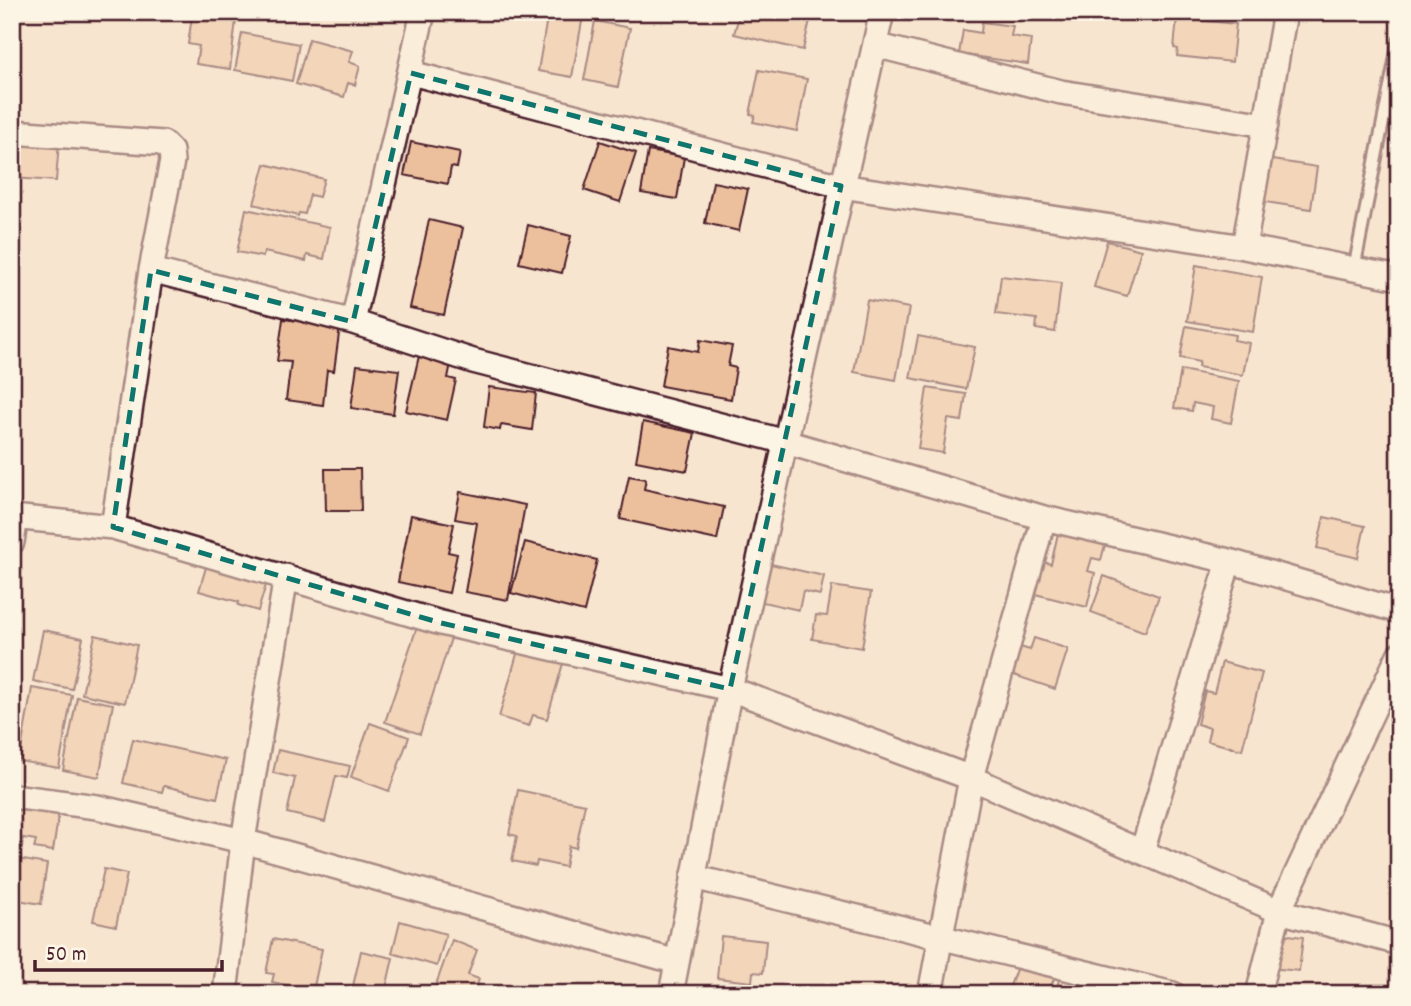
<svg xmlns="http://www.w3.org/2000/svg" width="1411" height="1006" font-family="Dekko,sans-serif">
<rect width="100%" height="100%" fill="#f8e5cf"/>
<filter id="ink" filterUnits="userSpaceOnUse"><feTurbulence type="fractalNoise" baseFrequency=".0143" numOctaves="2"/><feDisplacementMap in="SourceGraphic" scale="14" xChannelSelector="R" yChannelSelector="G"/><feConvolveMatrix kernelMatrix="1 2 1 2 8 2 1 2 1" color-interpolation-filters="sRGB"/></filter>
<g filter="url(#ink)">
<path fill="#edc09d" stroke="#4a1f2b" stroke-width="2" d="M105 12H174L173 18Z
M201 12H237L230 69 196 64 199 46 188 44 192 16 201 18Z
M548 12H593L592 18 583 16 572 77 538 71Z
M740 12H812L803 50 734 34Z
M1177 18 1236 24 1232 62 1177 56 1178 49 1174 48Z
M595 21 630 28 618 87 584 80Z
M982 22 1013 26 1011 36 1031 39 1028 64 959 54 963 30 981 33Z
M242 33 299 44 292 81 235 70Z
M309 39 353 51 349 62 360 66 355 85 348 83 344 97 296 84Z
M759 70 807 79 797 131 753 122 755 115 750 114Z
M12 138 59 142 56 181 12 178Z
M600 141 636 153 620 202 584 190Z
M411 142 460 152 457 168 451 167 448 184 404 175Z
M648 151 684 157 677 199 641 193Z
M1266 159 1317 167 1311 209 1259 201Z
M265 164 324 179 319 197 310 195 305 214 299 213 298 216 254 204Z
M713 182 748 189 739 231 705 223Z
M246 209 330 227 324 259 307 255 306 261 264 252 263 257 237 252Z
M429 220 463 228 444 315 410 308Z
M528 225 571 236 562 273 519 263Z
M1107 241 1141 250 1127 296 1094 287Z
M1196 265 1262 277 1253 332 1187 321Z
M1001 276 1061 283 1055 332 1036 329 1037 319 996 314Z
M867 300 909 308 896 380 854 372Z
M283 319 340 326 334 371 327 370 323 405 286 400 291 362 277 361Z
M1186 326 1235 335 1234 340 1249 343 1243 375 1198 367 1199 362 1180 358Z
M918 336 975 347 966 389 910 378Z
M700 340 732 346 728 366 736 368 731 399 661 386 668 346 698 352Z
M419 356 451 363 448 378 456 380 447 420 406 411Z
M357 365 399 370 393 414 351 408Z
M1181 370 1239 381 1231 423 1211 419 1213 407 1193 403 1192 411 1174 408Z
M489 387 536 393 532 430 501 425 500 430 484 427Z
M927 388 966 394 962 421 948 419 943 453 918 449Z
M643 422 695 433 687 471 636 461Z
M325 469H360L361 511H326Z
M629 476 646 479 644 489 724 507 717 540 620 519Z
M460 492 525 505 508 600 465 592 477 523 455 519Z
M411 515 454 524 448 552 457 554 449 593 398 582Z
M1324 517 1365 526 1358 558 1317 548Z
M1059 529 1106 541 1101 560 1092 558 1088 571 1095 573 1087 607 1035 594 1043 562 1051 564Z
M525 542 597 560 584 612 511 593Z
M209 557 269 575 258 611 238 605 239 602 199 591Z
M762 562 824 576 820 595 803 591 799 610 754 600Z
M1104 576 1159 596 1145 632 1091 612Z
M832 586 871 592 862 648 812 639 816 615 827 616Z
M420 618 454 629 420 734 385 722Z
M43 630 83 638 72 689 33 681Z
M95 635 137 645 125 703 82 694Z
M1034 638 1068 649 1055 689 1002 671 1017 655 1020 647 1030 650Z
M519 647 564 660 547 719 533 715 529 726 499 717Z
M1222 662 1262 673 1242 750 1207 741 1210 728 1197 724 1205 691 1214 693Z
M32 688 72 695 59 768 19 761Z
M77 697 113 704 99 777 63 770Z
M370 723 409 737 389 791 351 777Z
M133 739 226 760 217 798 164 786 162 792 123 783Z
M278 750 350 766 347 778 336 776 325 822 287 813 295 778 273 773Z
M518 790 585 804 576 848 569 846 565 867 537 861 536 866 512 861 517 836 509 834Z
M12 798 60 805 53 851 34 848 36 840 23 838 22 847 12 846Z
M12 858 47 864 41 904 12 899Z
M104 869 127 874 116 926 93 921Z
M400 921 446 934 437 966 392 953Z
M1275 933 1303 937 1299 971 1270 968Z
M721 936 766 941 763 973 753 972 752 982 717 978Z
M273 939 322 949 313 991 272 982 274 974 266 973Z
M452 940 477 950 468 975 479 979 474 994H459L447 990 444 994 434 990Z
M361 951 393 958 385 993 353 986Z
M1018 964 1055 976 1048 994H1007Z
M1059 978 1099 988 1097 994H1056Z"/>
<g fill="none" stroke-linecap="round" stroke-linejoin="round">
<defs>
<path id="lane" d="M1354 269 1399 41"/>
<path id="street" d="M423 12 353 322 473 361 786 442 1044 518 1229 561 1399 611
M875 45 1061 92 1266 125
M411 73 841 186 1244 247 1399 278
M12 132 163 143 171 151 172 161 151 270 113 527
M1244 247 1285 12
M151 270 353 322
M12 517 113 527 441 623 730 689 971 778 1279 911 1399 943
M12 542 16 517
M12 796 97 807 243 841 677 962
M1142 852 1229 561
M693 877 1173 994
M225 994 243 841 286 576
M671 994 730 689 882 12
M930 994 971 778 1044 518
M1258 994 1279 911 1399 655"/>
</defs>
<use href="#lane" stroke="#4a1f2b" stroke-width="16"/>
<use href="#street" stroke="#4a1f2b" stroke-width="28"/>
<use href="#lane" stroke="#fcf5e5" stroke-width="10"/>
<use href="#street" stroke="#fcf5e5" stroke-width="23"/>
</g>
</g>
<path d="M0 0H1411V1006H0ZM411 73 841 186 730 689 441 623 113 527 151 270 353 322Z" fill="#f8e5cf" fill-opacity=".55" fill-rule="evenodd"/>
<path fill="none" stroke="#0f766e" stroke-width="5" stroke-dasharray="14 9" stroke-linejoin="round" d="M411 73 841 186 730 689 441 623 113 527 151 270 353 322Z"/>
<rect width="1411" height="1006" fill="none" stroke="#fcf5e5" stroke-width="42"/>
<rect x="21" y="21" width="1369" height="964" fill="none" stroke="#4a1f2b" stroke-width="2.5" filter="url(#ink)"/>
<path d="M35 960v10h187v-10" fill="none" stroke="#4a1f2b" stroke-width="3.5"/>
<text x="46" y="960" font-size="21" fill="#4a1f2b" stroke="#fcf5e5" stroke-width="5" paint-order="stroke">50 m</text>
</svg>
